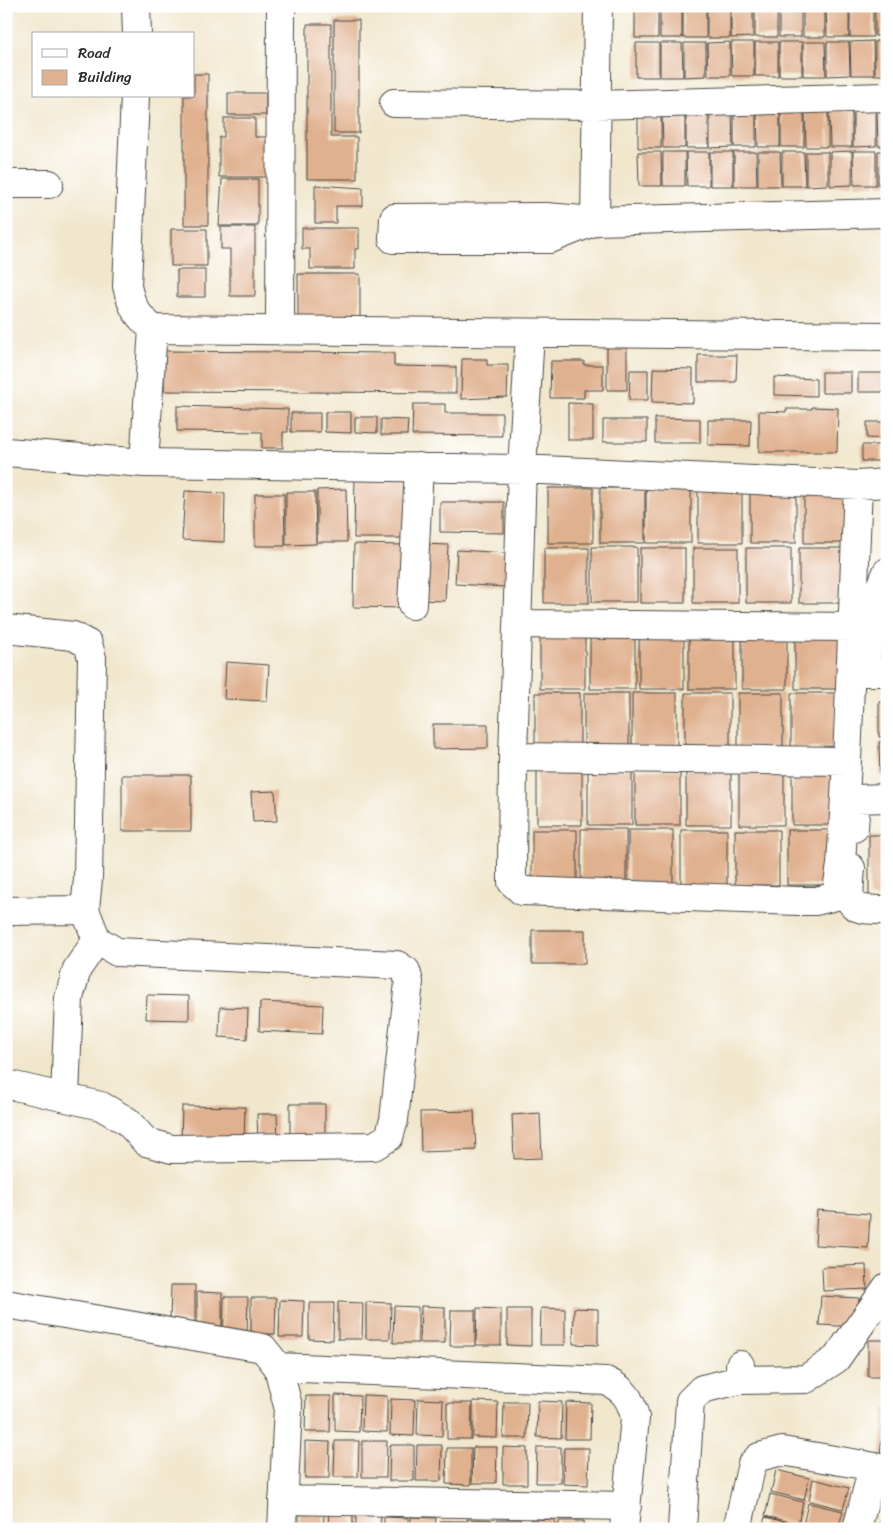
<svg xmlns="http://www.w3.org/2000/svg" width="893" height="1535" font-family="Sriracha,sans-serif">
<rect width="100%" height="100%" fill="#fff"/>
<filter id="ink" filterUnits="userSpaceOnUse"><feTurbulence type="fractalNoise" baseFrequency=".02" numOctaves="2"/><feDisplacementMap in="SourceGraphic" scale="10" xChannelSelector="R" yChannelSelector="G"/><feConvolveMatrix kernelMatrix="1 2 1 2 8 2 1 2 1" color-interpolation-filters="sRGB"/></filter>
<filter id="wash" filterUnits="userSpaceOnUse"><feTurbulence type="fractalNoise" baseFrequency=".0096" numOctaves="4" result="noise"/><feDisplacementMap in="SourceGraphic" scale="20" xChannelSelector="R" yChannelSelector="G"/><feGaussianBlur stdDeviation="1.12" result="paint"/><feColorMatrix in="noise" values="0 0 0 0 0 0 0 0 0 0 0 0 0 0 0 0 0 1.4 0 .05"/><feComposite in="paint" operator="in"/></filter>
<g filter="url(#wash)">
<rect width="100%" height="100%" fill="#f1e7cd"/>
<g id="blocks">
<path fill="#e0b18f" d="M635 6H658V38H635Z
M660 6H682V38H660Z
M683 6H706V38H683Z
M707 6H730V38H707Z
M731 6H753V37L731 38Z
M755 6H777V37H755Z
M779 6H801V37H779Z
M803 6H825V37H803Z
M826 6H849V37H827Z
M850 6H873V37H850Z
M875 6H887V36H875Z
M334 20H359V133H334Z
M307 24H331V137H357V179H307Z
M873 41 874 75H851L850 42Z
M875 41H887V75H875Z
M730 42V76H708L707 43Z
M731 42H754V76H732Z
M755 42H778V76H755Z
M779 42H802V76H779Z
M803 42H825L826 76H803Z
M827 42H849L850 75 827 76Z
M636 43H659V77H636Z
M660 43H682L683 77H660Z
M684 43H706V76L684 77Z
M194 74H208V225H184V96H194Z
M228 93H266V115H228Z
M887 110V146H878L877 111Z
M781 111H804V147H781Z
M805 111H828V147H806Z
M829 111H852V147H830Z
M853 111H876V146L853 147Z
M661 112V148H638V113Z
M662 112H685V148H663Z
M686 112H708L709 148H686Z
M710 112H732L733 147 710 148Z
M734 112H756V147H734Z
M757 112H780V147H758Z
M224 118H255V137H270V177H219V137H224Z
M852 151V185L830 186V152Z
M853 151H876V185H854Z
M878 151H887V185H878Z
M638 152H661L662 186H639Z
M663 152H685V186H663Z
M686 152H709V186H687Z
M710 152H733V186H710Z
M734 152H756L757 186H734Z
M758 152H780L781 186H758Z
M782 152H804L805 186H782Z
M806 152H828V185L806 186Z
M222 179H258V226H219Z
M315 185 363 188V206H336V223H315Z
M221 227H255V296H230V249H221Z
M302 228H359V249H355V269H310V249H302Z
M171 229H207V266H171Z
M177 270H205V297H177Z
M298 274H360V318H298Z
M607 347 627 348V390H607Z
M165 351 394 353V366L456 367V393L164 391Z
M698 355H737L736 382H698Z
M462 359H487V365H508L507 397 461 399Z
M551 361H584V365H603V390H584V398H550Z
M653 368 693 369V403L652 402Z
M630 370H648V400H629Z
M822 372H851V393H822Z
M858 373H887V392H858Z
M774 377 816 379V396L774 395Z
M568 403 593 404V440H568Z
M413 404H445V413H502V436L412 435Z
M177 406 288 409V432H283V448H262V432L177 431Z
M812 407 838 408 837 452H759V411L786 412V409H812Z
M325 412H351V433L325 432Z
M291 413H320V432H291Z
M355 417H377V433L355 432Z
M655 418 700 419V443H655Z
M381 419 408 420 407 435H381Z
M603 420H647V442H603Z
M708 420H751L750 446 708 445Z
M867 422H887V439L867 438Z
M862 445H881V461H862Z
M355 474 407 475 406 538H354Z
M548 488H593V543H548Z
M600 488H645V543H600Z
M646 488H691V543H646Z
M698 488H742V543H698Z
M750 488H796V543H750Z
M804 488H849V543H804Z
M346 489 347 542H317V490Z
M185 491 225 493 224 542 182 540Z
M286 492H315L316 544 286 545Z
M255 494H284L285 546H255Z
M440 502H504V533L440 532Z
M354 544 406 545 405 608 353 607Z
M422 544 448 545 445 601 420 600Z
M592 547H637V602H592Z
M544 548H589V603H544Z
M640 548H685V603H640Z
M693 548H738V603H693Z
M746 548H791V603H746Z
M799 548H844V603H799Z
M457 550 508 553 506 587 455 584Z
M540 633H585V689H540Z
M689 633H735V689H689Z
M742 633H787V689H742Z
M795 633H840V689H795Z
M590 634H635V689H590Z
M639 634H684V689H639Z
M226 662 269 665 267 701 224 699Z
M535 693H580V748H535Z
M584 693H629V748H584Z
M632 693H677V748H632Z
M685 693H730V748H685Z
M738 693H783V748H738Z
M791 693H836V748H791Z
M879 702H887V737H879Z
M433 724H488V748L433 749Z
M879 742H887V776H880Z
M537 770H582V825H537Z
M588 770H632V825H588Z
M635 770H680V825H635Z
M686 770H731V825H686Z
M739 770H784V825H739Z
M792 770H837V825H792Z
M122 775H191V831H122Z
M275 791 277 821 253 822 251 792Z
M581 829H626V884H581Z
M532 830H577V885H532Z
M628 830H673V885H628Z
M681 830H727V885H681Z
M735 830H779V885H735Z
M787 830H832V885H787Z
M869 835H887V897H869Z
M532 930H585V964H532Z
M147 995 189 996V1020L146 1019Z
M260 1002 323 1005 322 1034 259 1031Z
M220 1007 248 1008 247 1039 219 1037Z
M290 1104H325V1137H290Z
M182 1106 245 1107 244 1143 181 1142Z
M474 1111 476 1150 421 1152 420 1112Z
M540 1113 542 1158 514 1159 512 1115Z
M257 1114H277L278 1142H258Z
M817 1210 870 1214 868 1248 815 1245Z
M866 1265 867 1289 823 1291 822 1267Z
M171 1285H195V1322L170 1321Z
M197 1292 222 1293V1329H197Z
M821 1296 859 1298 858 1327 819 1325Z
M224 1297H248L247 1334 223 1333Z
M251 1298H276L275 1334H251Z
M280 1300 304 1301 303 1337H279Z
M338 1302 363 1303 362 1339H338Z
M366 1302 391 1303 390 1339H366Z
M309 1303H334L333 1340 309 1339Z
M394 1306 418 1307V1343H393Z
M421 1306 445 1307V1343H420Z
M477 1308 501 1309V1345H476Z
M541 1308 565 1309V1345H540Z
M574 1308 598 1309V1345L573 1344Z
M507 1309H531V1346L507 1345Z
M451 1310H475V1346H450Z
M868 1340H887V1377H868Z
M335 1395 360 1396 359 1432 335 1431Z
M363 1395 387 1396V1432L362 1431Z
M306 1396H331L330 1432H305Z
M391 1399 415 1400 414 1436 390 1435Z
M418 1399 443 1400 442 1436 417 1435Z
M473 1401 498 1402 497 1438 473 1437Z
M538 1401 562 1402 561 1438 537 1437Z
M504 1402H528L527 1438H503Z
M566 1402 591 1403 590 1439H565Z
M447 1403H472L471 1439H447Z
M885 1408H887V1456H880Z
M305 1441 330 1442 329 1478H305Z
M335 1441H359L358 1477H334Z
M362 1441H387L386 1477H362Z
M390 1445H414V1481H389Z
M417 1445H442L441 1481H416Z
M473 1447H497L496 1483H472Z
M503 1447 527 1448V1484H503Z
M537 1447H561V1483H536Z
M447 1448H471V1485L446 1484Z
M564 1448H589L588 1485 563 1484Z
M776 1470 809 1478 804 1500 771 1492Z
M813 1479 849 1488 843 1509 809 1501Z
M770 1494 803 1502 798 1524 765 1516Z
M808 1503 843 1511 838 1529H820L803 1525Z
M883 1512 887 1513V1529H878Z
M329 1513 353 1514V1529H328Z
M356 1513 381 1514 380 1529H356Z
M299 1514H324L323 1529H299Z
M384 1517 408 1518V1529H384Z
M411 1517 436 1518 435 1529H411Z
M765 1517 798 1525 797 1529H762Z
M467 1519 491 1520V1529H467Z
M531 1519 555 1520V1529H531Z
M497 1520H521V1529H497Z
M441 1521H465V1529H441Z
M559 1521H584V1529H559Z"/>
</g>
</g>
<g filter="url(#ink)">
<use href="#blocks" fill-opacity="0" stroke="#494743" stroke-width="1"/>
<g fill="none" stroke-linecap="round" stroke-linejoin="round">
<defs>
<path id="minor" d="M136 6 137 34
M135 96 127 286C132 308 136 314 153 329L887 336
M394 103 595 105 887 97
M6 184H49
M595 221 550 239H393L394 218 546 217 595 221 887 213
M595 221 598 6
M280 331 281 6
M530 333 522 469 858 485 887 483
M6 452 144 463 522 469 513 757 512 868V882L522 891 798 901H816L836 896 841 865 847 761 858 485
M144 463 153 329
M887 572 873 606 864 672H887
M412 605 419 467
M518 624 854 627
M6 629 73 636 88 644 92 658 88 879 85 910 97 940 117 952 397 965 406 971 409 982 394 1120 389 1137 374 1146 172 1149 146 1142 127 1121 101 1106 6 1084
M513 757 847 761
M854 828 856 799 887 798
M851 868C848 907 845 910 887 910
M6 911 85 910
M65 1097 69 998 77 969 97 940
M6 1304 263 1348 278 1367 288 1406 282 1529
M740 1365V1380L806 1379 836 1359 887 1287
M278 1367 606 1381C624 1389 631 1399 635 1418L624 1529
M283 1500 627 1506
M682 1529 690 1401 702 1389 740 1380
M737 1529 752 1464 759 1457 782 1451 887 1469
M857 1529 873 1467"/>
</defs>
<use href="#minor" stroke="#494743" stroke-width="30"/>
<use href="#minor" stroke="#fff" stroke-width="28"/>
</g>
</g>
<rect width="893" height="1535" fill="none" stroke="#fff" stroke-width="25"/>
<rect x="32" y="32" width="162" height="65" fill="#ffffff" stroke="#aaaaaa"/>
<rect x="42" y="49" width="25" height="8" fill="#ffffff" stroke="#aaaaaa"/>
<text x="78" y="58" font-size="15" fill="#2b2b2b">Road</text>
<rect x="42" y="70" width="25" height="15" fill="#e0b18f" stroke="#aaaaaa"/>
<text x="78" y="82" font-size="15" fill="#2b2b2b">Building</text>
</svg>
